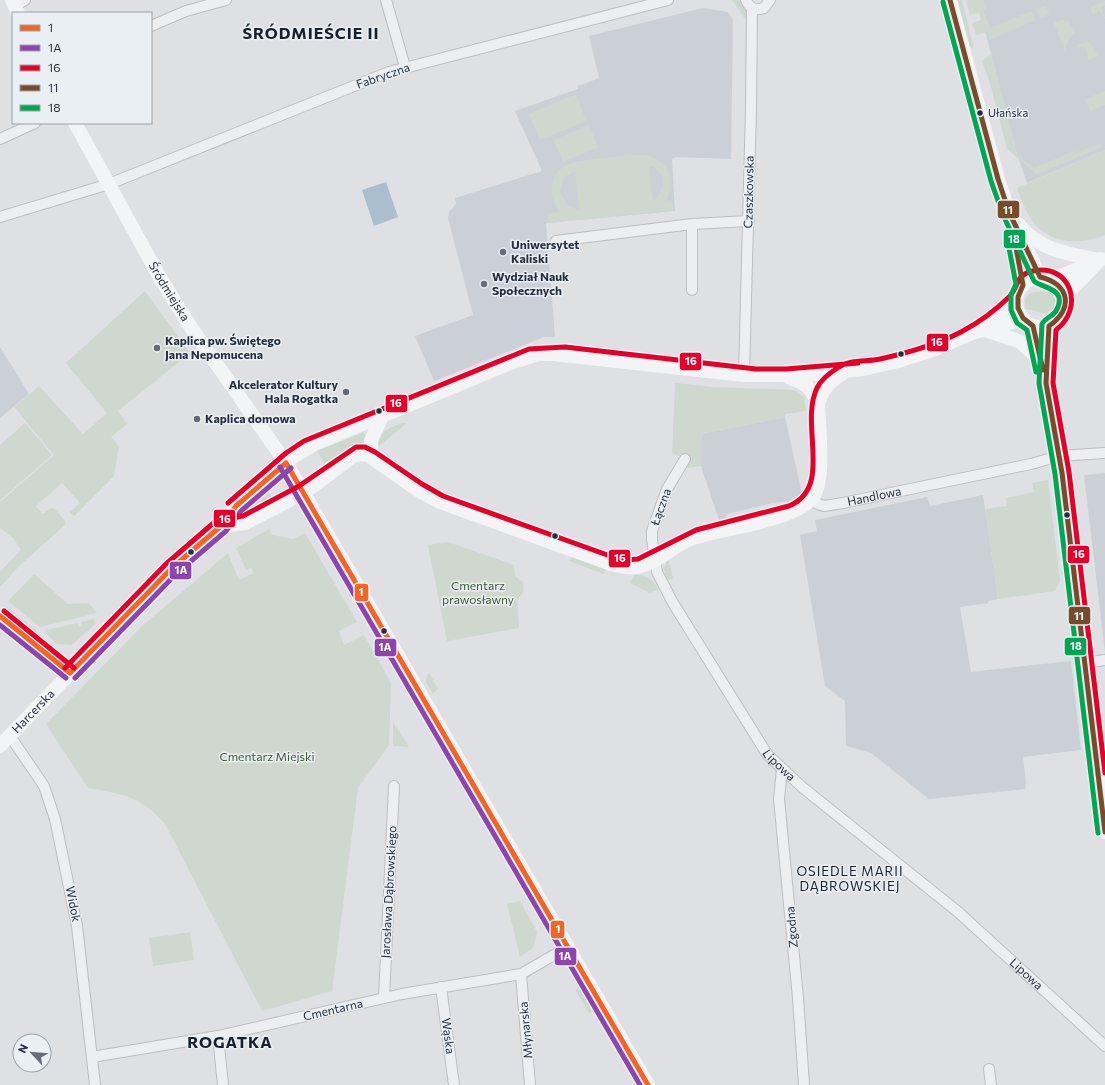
<svg xmlns="http://www.w3.org/2000/svg" width="1105" height="1085" font-family="Commissioner,sans-serif">
<rect width="100%" height="100%" fill="#dee0e3"/>
<path fill="#cbd0d7" d="M977 0H1105V150L1027 183 1017 154Z
M703 8 728 12 733 20 731 159 676 157 672 159 675 211 546 223 555 337H544L434 381 415 336 473 315 448 218 449 212 456 204 455 198 542 171 515 111 578 89V86L599 78 589 36Z
M0 347 29 394 0 418Z
M785 417 802 494 789 501 772 503 727 514 725 518 719 520 701 466 702 435 705 433Z
M1105 473V652L1084 475Z
M983 495 998 599 988 601V603L960 607 971 672 1071 661 1081 750 1023 757 1026 782 1025 789 929 799 871 753 846 746 845 701 825 686 800 535 817 531 815 520 927 497 930 506Z"/>
<path fill="#cfd8ce" fill-rule="evenodd" d="M732 0H740L748 14V19H745Z
M939 0H943L979 137 977 143Z
M957 0H962L974 49 969 46Z
M966 0H983L987 8 983 10 990 28 1032 11 1035 20 990 40 988 32 976 35 972 23 981 20 979 13 970 15Z
M1105 1V5L1101 7 1105 18H1104L1100 11 1093 15 1090 7Z
M1044 6 1048 9 1049 14 1040 18 1036 9Z
M1061 20 1068 21 1075 32 1067 42 1065 51 1054 23Z
M1090 41 1098 56 1089 60 1084 46 1076 48 1079 44Z
M991 54 1017 154 1034 168 1074 151 1076 153 1100 143 1102 147 1037 174 1007 149 990 83 982 61Z
M1105 91V105L1090 111 1085 99Z
M576 94 586 121 540 140 529 114Z
M589 125 598 147 563 162 554 140Z
M1105 150V235C1079 246 1046 244 1030 217 1024 208 1021 198 1017 188Z
M645 155C668 159 677 180 666 201L672 200 673 210 548 223 547 214 561 212C555 205 550 197 552 187 553 177 558 169 567 165 579 159 629 155 645 155ZM649 165C666 169 667 191 653 201ZM575 171 579 210 567 205 560 192 564 178Z
M145 291 190 353 118 411 127 424 111 437 119 447 114 476 74 516 70 512 80 503 62 483 36 506 43 514 49 509 54 508 65 521V525L19 566 0 587V572L21 550 13 538 0 528V502L54 455 14 407 39 386 83 434 107 413 66 363Z
M1053 291C1056 295 1058 300 1056 305 1051 320 1036 310 1026 309 1021 287 1040 293 1053 291Z
M675 383 713 387 794 390 804 397 806 411 785 414V417L705 433 702 436 701 466 688 468 685 459 672 453Z
M25 423 52 455 0 500V445Z
M402 423H407L378 447C376 432 390 428 402 423Z
M362 433 366 435 364 446 351 450 327 468 317 451Z
M1048 480 1060 581 1055 591 998 599 985 509 1007 506 1006 498 1034 492 1032 483Z
M266 489 272 497 250 508 248 504Z
M269 529 272 535 293 539 305 533 357 622 339 631 344 645 364 635 389 679 391 684 389 745 358 788 332 991 262 1011 165 824C142 796 121 794 88 788L46 724 141 627 228 553 239 580 254 573 251 568 246 570 236 548Z
M448 542 514 565 515 576 523 582C524 590 524 595 517 599L519 628 447 641 428 545Z
M573 556 606 568 604 574 569 561Z
M668 558 673 578 667 581 664 569Z
M34 574 68 604 89 603 97 613 40 627 8 601Z
M634 575C645 574 653 579 658 589L650 593 630 583Z
M6 606 37 631 35 633 6 611Z
M94 619 96 623 72 645 57 644 45 633 46 630 78 623 79 627 82 626 81 622Z
M429 673 438 688 433 694 426 682 427 675Z
M393 722 409 747 393 746Z
M520 901 537 932 533 948 520 957 507 904Z
M190 932 194 960 153 966 149 938Z
M578 985 592 1009 589 1014 576 991Z"/>
<path fill="#aabed0" d="M386 182 398 217 374 226 362 190Z"/>
<g fill="none" stroke-linecap="round" stroke-linejoin="round">
<defs>
<g id="street">
<path d="M386 0 405 67"/>
<path d="M746 0C749 8 755 11 764 8L770 0"/>
<path d="M15 6 25 0"/>
<path d="M151 26 186 11 226 0"/>
<path d="M0 139 35 123"/>
<path d="M0 217 109 184 389 72 668 0"/>
<path d="M692 224V290"/>
<path d="M556 241 692 224 749 221"/>
<path d="M744 375 751 108 752 8"/>
<path id="s1" d="M685 459 667 489 652 531V540L657 572 673 603 767 754 802 787 957 911 1105 1046"/>
<path id="s2" d="M810 501 824 506 843 503 1031 464 1059 456 1105 453"/>
<path d="M1085 663 1105 660"/>
<path d="M10 736 44 786 55 819 77 926 95 1085"/>
<path d="M782 769 779 799 798 998 804 1085"/>
<path d="M521 974 530 1085"/>
<path d="M441 987 454 1085"/>
<path d="M384 998 394 786"/>
<path d="M218 1036 223 1085"/>
<path d="M92 1057 218 1036 402 994 521 974 568 947"/>
<path d="M989 1069 991 1085"/>
</g>
</defs>
<use href="#street" stroke="#bcbec1" stroke-width="12"/>
<use href="#street" stroke="#edeef1" stroke-width="10"/>
<g stroke="#f2f4f5" stroke-width="14">
<path d="M12 0 18 13"/>
<path d="M950 0 998 179 1009 212 1040 277"/>
<path id="s3" d="M75 123 159 276 192 329 286 463 648 1085"/>
<path d="M1019 225C1040 251 1069 254 1100 260"/>
<path d="M1013 234 1023 285"/>
<circle cx="1041" cy="302" r="25"/>
<path d="M1052 280 1101 259"/>
<path d="M1065 296 1096 264"/>
<path d="M1033 326 1046 383 1062 473 1105 832"/>
<path d="M979 328 1016 300"/>
<path d="M985 330 1019 341 1040 359"/>
<path d="M1047 369 1049 326"/>
<path d="M790 378C806 383 812 388 818 405"/>
<path d="M372 458 371 441 382 416"/>
<path d="M221 526 245 523 286 502 312 487 353 456 361 454 368 455 418 490 440 502 611 564C620 566 629 569 638 567 657 563 672 546 691 539 721 528 796 521 813 497 825 479 819 428 818 405 822 388 831 381 844 372"/>
<path d="M0 616 70 673"/>
<path id="s4" d="M0 746 155 585 190 551 221 526 236 506 291 458 314 444 513 362 538 354H553L744 375H802L863 369 898 361 935 349 972 333 1022 319"/>
</g>
<defs>
<path id="bus-1" d="M286 463 648 1085
M0 616 70 673
M70 673 171 569 221 526 236 506 286 463"/>
<path id="bus-2" d="M280 467 640 1085
M0 625 66 678
M75 678 176 574 226 531 241 511 291 468"/>
<path id="bus-3" d="M228 503 286 453 304 441 529 349 565 347 756 369H786L858 363
M4 611 74 668
M65 668 166 564 217 520 243 516 299 486 356 447H365L375 452 422 484 443 496 613 557 626 560 638 559 696 530 789 506C834 487 799 425 817 388 821 379 831 372 839 367 850 359 868 362 880 359 907 353 936 345 961 332 978 323 996 310 1010 296 1019 286 1015 275 1033 271 1071 263 1085 308 1056 330L1053 383 1069 472 1105 773"/>
<path id="bus-4" d="M950 0 998 179 1009 212 1040 277C1070 284 1074 309 1049 326L1046 383 1062 473 1105 832
M1014 237 1023 285 1018 297V308L1023 318 1033 326 1043 370"/>
<path id="bus-5" d="M943 2 991 181 1003 215 1034 281C1041 288 1069 288 1056 311 1052 317 1045 318 1042 324L1039 383 1055 474 1098 833
M1007 238 1016 284 1011 295V310L1017 323 1027 330 1036 372"/>
</defs>
<use href="#bus-1" stroke="#eaeff4" stroke-width="8"/>
<use href="#bus-2" stroke="#eaeff4" stroke-width="8"/>
<use href="#bus-3" stroke="#eaeff4" stroke-width="8"/>
<use href="#bus-4" stroke="#eaeff4" stroke-width="8"/>
<use href="#bus-5" stroke="#eaeff4" stroke-width="8"/>
<use href="#bus-1" stroke="#f26522" stroke-width="5"/>
<use href="#bus-2" stroke="#8e44ad" stroke-width="5"/>
<use href="#bus-3" stroke="#e4002b" stroke-width="5"/>
<use href="#bus-4" stroke="#7a4b2a" stroke-width="5"/>
<use href="#bus-5" stroke="#00a651" stroke-width="5"/>
</g>
<g fill="#252e3d" stroke="#eaeff4" stroke-width="1.5">
<circle cx="980" cy="113" r="3.5"/>
<circle cx="901" cy="354" r="3.5"/>
<circle cx="379" cy="411" r="3.5"/>
<circle cx="1067" cy="515" r="3.5"/>
<circle cx="555" cy="536" r="3.5"/>
<circle cx="191" cy="552" r="3.5"/>
<circle cx="384" cy="631" r="3.5"/>
</g>
<g fill="#666c77" stroke="#eaeff4" stroke-width="1.5">
<circle cx="503" cy="252" r="4"/>
<circle cx="484" cy="284" r="4"/>
<circle cx="157" cy="348" r="4"/>
<circle cx="346" cy="392" r="4"/>
<circle cx="197" cy="419" r="4"/>
</g>
<g text-anchor="middle" stroke-width="3" stroke-linejoin="round" paint-order="stroke">
<g font-size="11" fill="#252e3d" stroke="#eaeff4" text-anchor="start">
<text x="988" y="117">Ułańska</text>
</g>
<g font-size="12" fill="#252e3d" stroke="#eaeff4">
<text transform="translate(383 76) rotate(-19)" y="4">Fabryczna</text>
<text transform="translate(749 192) rotate(-89)" y="4">Czaszkowska</text>
<text dy="4" stroke="none"><textPath href="#s3" startOffset="193">Śródmiejska</textPath></text>
<text dy="4" stroke="none"><textPath href="#s2" startOffset="66">Handlowa</textPath></text>
<text transform="translate(661 507) rotate(-70)" y="4">Łączna</text>
<text dy="4" stroke="none"><textPath href="#s4" startOffset="48">Harcerska</textPath></text>
<text dy="4" stroke="none"><textPath href="#s1" startOffset="350">Lipowa</textPath></text>
<text transform="translate(389 892) rotate(-87)" y="4">Jarosława Dąbrowskiego</text>
<text transform="translate(73 904) rotate(79)" y="4">Widok</text>
<text transform="translate(792 927) rotate(-95)" y="4">Zgodna</text>
<text dy="4" stroke="none"><textPath href="#s1" startOffset="674">Lipowa</textPath></text>
<text transform="translate(333 1010) rotate(-13)" y="4">Cmentarna</text>
<text transform="translate(526 1030) rotate(-95)" y="4">Młynarska</text>
<text transform="translate(448 1036) rotate(83)" y="4">Wąska</text>
</g>
<g font-size="12" font-weight="bold" fill="#252e3d" stroke="#eaeff4" text-anchor="start">
<text x="511" y="249">Uniwersytet<tspan x="511" dy="14">Kaliski</tspan></text>
<text x="492" y="281">Wydział Nauk<tspan x="492" dy="14">Społecznych</tspan></text>
<text x="165" y="345">Kaplica pw. Świętego<tspan x="165" dy="14">Jana Nepomucena</tspan></text>
<text x="338" y="389" text-anchor="end">Akcelerator Kultury<tspan x="338" dy="14">Hala Rogatka</tspan></text>
<text x="205" y="423">Kaplica domowa</text>
</g>
<g font-size="12" fill="#3b5932" stroke="#eaeff4">
<text x="478" y="590">Cmentarz<tspan x="478" dy="14">prawosławny</tspan></text>
<text x="267" y="761">Cmentarz Miejski</text>
</g>
<g font-size="13" letter-spacing="1" fill="#17202d" stroke="#eaeff4">
<text x="850" y="876">OSIEDLE MARII<tspan x="850" dy="15">DĄBROWSKIEJ</tspan></text>
</g>
<g font-size="16" font-weight="bold" letter-spacing="1" fill="#17202d" stroke="#eaeff4">
<text x="311" y="39">ŚRÓDMIEŚCIE II</text>
<text x="230" y="1048">ROGATKA</text>
</g>
</g>
<g stroke="#eaeff4" stroke-width="1.5">
<rect x="997" y="200" width="23" height="19" rx="4" fill="#7a4b2a"/>
<rect x="1003" y="229" width="23" height="20" rx="4" fill="#00a651"/>
<rect x="926" y="333" width="23" height="19" rx="4" fill="#e4002b"/>
<rect x="679" y="352" width="23" height="19" rx="4" fill="#e4002b"/>
<rect x="385" y="394" width="23" height="19" rx="4" fill="#e4002b"/>
<rect x="213" y="509" width="23" height="19" rx="4" fill="#e4002b"/>
<rect x="1067" y="545" width="23" height="19" rx="4" fill="#e4002b"/>
<rect x="608" y="549" width="23" height="19" rx="4" fill="#e4002b"/>
<rect x="169" y="561" width="23" height="19" rx="4" fill="#8e44ad"/>
<rect x="354" y="583" width="15" height="19" rx="4" fill="#f26522"/>
<rect x="1068" y="606" width="23" height="19" rx="4" fill="#7a4b2a"/>
<rect x="1064" y="637" width="23" height="19" rx="4" fill="#00a651"/>
<rect x="374" y="638" width="23" height="19" rx="4" fill="#8e44ad"/>
<rect x="550" y="920" width="15" height="19" rx="4" fill="#f26522"/>
<rect x="554" y="947" width="23" height="19" rx="4" fill="#8e44ad"/>
</g>
<g font-size="11" text-anchor="middle" font-weight="bold" fill="#fff">
<text x="1008" y="214">11</text>
<text x="1014" y="243">18</text>
<text x="937" y="346">16</text>
<text x="691" y="365">16</text>
<text x="396" y="407">16</text>
<text x="225" y="523">16</text>
<text x="1079" y="558">16</text>
<text x="620" y="562">16</text>
<text x="181" y="574">1A</text>
<text x="361" y="596">1</text>
<text x="1079" y="620">11</text>
<text x="1076" y="650">18</text>
<text x="385" y="651">1A</text>
<text x="558" y="933">1</text>
<text x="565" y="960">1A</text>
</g>
<rect x="12" y="12" width="140" height="112" fill="#eaeff4" stroke="#9ba2ab"/>
<rect x="20" y="25" width="20" height="6" fill="#f26522" stroke="#9ba2ab"/>
<text x="48" y="32" font-size="12" fill="#252e3d">1</text>
<rect x="20" y="45" width="20" height="6" fill="#8e44ad" stroke="#9ba2ab"/>
<text x="48" y="52" font-size="12" fill="#252e3d">1A</text>
<rect x="20" y="65" width="20" height="6" fill="#e4002b" stroke="#9ba2ab"/>
<text x="48" y="72" font-size="12" fill="#252e3d">16</text>
<rect x="20" y="85" width="20" height="6" fill="#7a4b2a" stroke="#9ba2ab"/>
<text x="48" y="92" font-size="12" fill="#252e3d">11</text>
<rect x="20" y="105" width="20" height="6" fill="#00a651" stroke="#9ba2ab"/>
<text x="48" y="112" font-size="12" fill="#252e3d">18</text>
<g transform="translate(32 1053) rotate(296)"><circle r="19" fill="#eaeff4" stroke="#9ba2ab"/>
<path d="M0-3L7 15L0 10L-7 15Z" fill="#666c77"/>
<text y="-6" font-size="11" font-weight="bold" text-anchor="middle" fill="#252e3d">N</text>
</g>
</svg>
